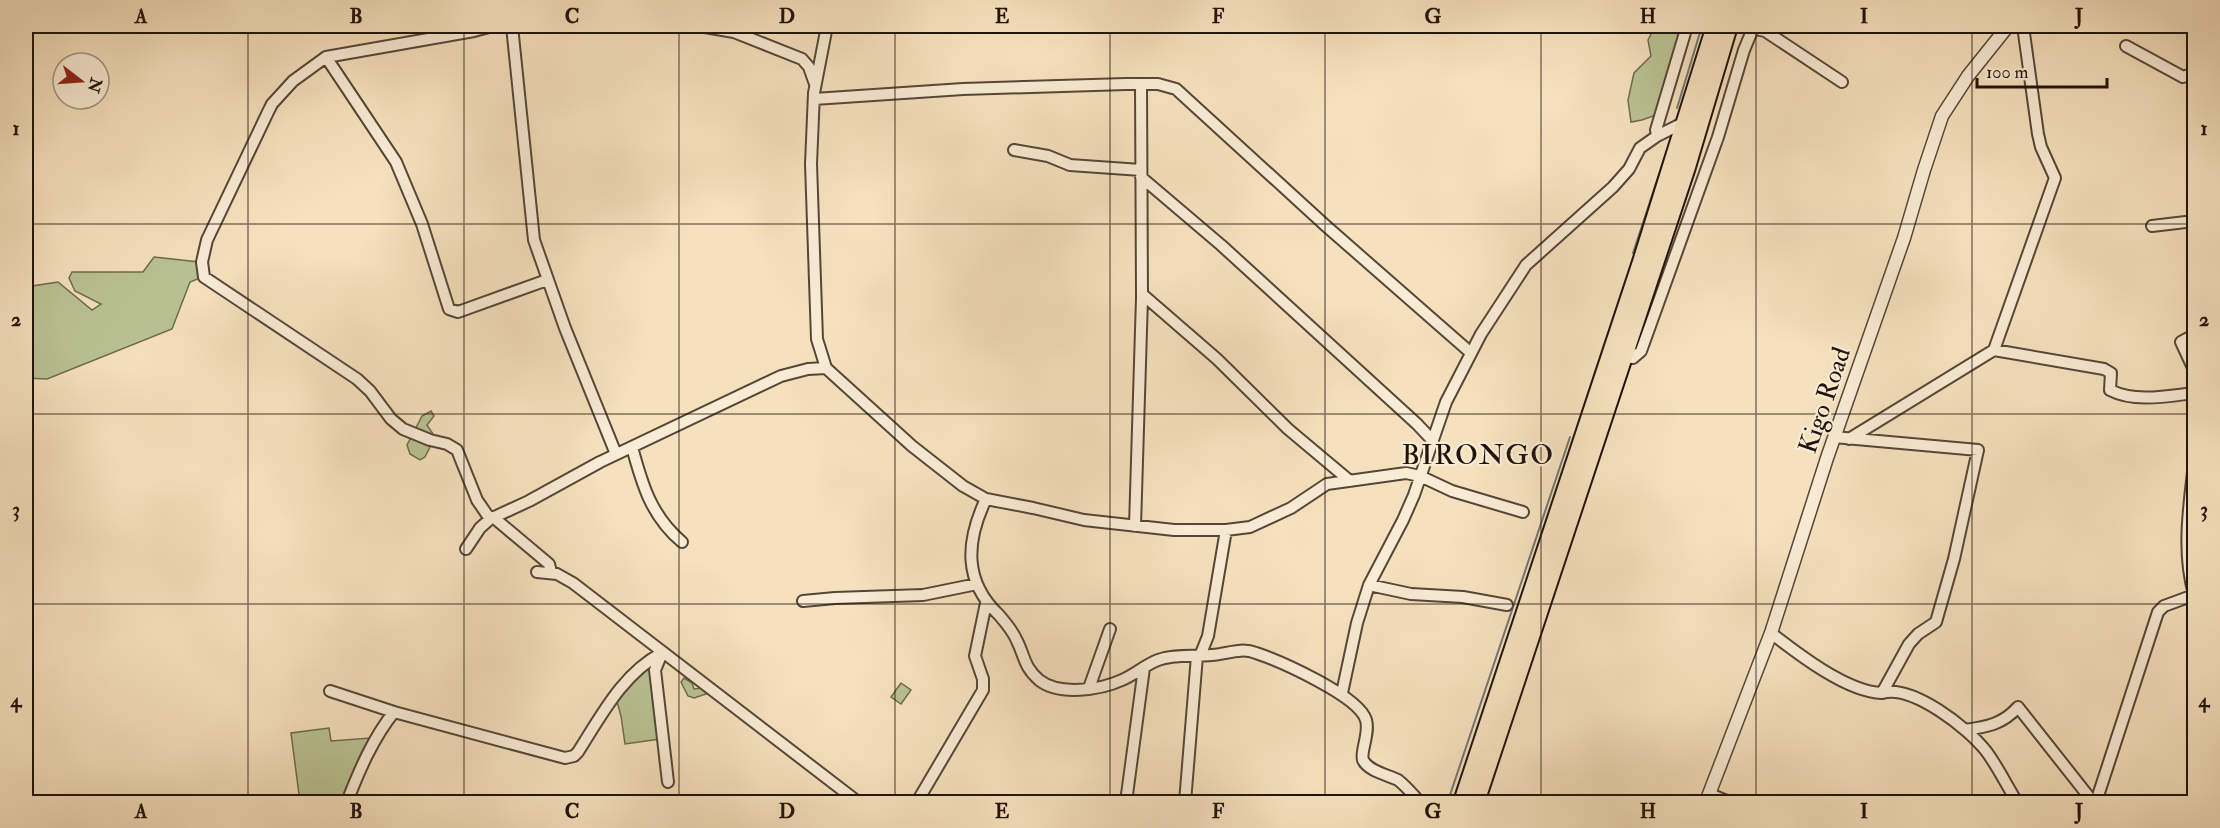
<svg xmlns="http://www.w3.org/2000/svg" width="2220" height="828" font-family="'IM FELL Double Pica',serif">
<rect width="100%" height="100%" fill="#f6e1be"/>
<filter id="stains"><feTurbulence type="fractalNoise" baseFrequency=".00333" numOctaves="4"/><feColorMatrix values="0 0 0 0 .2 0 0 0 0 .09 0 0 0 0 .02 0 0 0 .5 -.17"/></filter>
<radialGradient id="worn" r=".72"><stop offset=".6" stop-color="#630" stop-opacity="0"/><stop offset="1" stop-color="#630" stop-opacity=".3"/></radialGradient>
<path fill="#bac393" stroke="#6d6b4f" stroke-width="1.5" d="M1655 26H1686L1659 114 1642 120 1631 122 1628 100 1634 73 1651 56 1648 40Z
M154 257 199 262 200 278 190 282 172 329 47 379 26 378V302L32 286 58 282 92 310 101 304 75 291 69 278 72 272H143Z
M431 411 434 416 427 425 435 437 425 457 420 460 410 454 407 445 422 416Z
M651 661 660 739 625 744 621 716 616 698Z
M684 678 692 683 694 689 703 688 706 694 694 698 688 696 681 682Z
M901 683 911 690 901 704 891 697Z
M329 728 331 741 370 738 342 802H300L291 733Z"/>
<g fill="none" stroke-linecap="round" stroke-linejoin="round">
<path stroke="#6f7776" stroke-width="2" d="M1677 108 1702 26
M1633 253 1667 150
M1449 798 1570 437"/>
<defs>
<path id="minor" d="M512 26 534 240 565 328 616 454
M699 26 734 32 802 59 809 67 815 84
M827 26 814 93 811 164 817 339 826 368 912 446 963 486 986 499 1033 508 1084 520 1174 530H1226L1250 527 1291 508 1327 484 1406 473 1420 476 1452 491 1523 512
M1757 26 1760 30 1765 31 1842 82
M1773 27V26
M2126 46 2183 77 2194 73
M326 57 396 162 422 224 449 309 458 312 547 280
M814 99 963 89 1126 84H1158L1176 89 1326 226 1471 353
M1657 136 1656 130 1687 26
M1014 150 1048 156 1070 165 1141 170
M1141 177 1221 245 1417 424 1433 441
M2152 226 2194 221
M1142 294 1217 359 1288 429 1350 481
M2194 335 2181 342 2194 370
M1994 350 2055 178 2041 147 2038 134 2023 26
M1624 357 1633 358 1641 351 1718 137 1744 50 1754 26
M1849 439 1994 350 2104 369 2111 373 2110 390C2135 403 2168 396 2194 393
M632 447C642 484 651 516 682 542
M2194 464C2189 507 2182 552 2194 594
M986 499C966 541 963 581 999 615 1006 623 1013 631 1017 641 1025 657 1024 667 1039 680 1059 696 1100 690 1122 680 1134 675 1145 665 1158 660 1174 654 1194 657 1212 655 1227 654 1241 647 1256 653 1280 661 1359 696 1366 720 1370 733 1360 752 1363 760 1368 771 1388 775 1398 780 1406 786 1413 795 1420 802
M493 517 549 564 551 572
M490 519 477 500 457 450 447 444 430 440 403 429 391 419 370 391 357 379 204 277 202 262 207 240 268 112 272 104 293 81 326 57 474 31 493 26
M1135 526 1142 298 1141 84
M466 549 480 528 490 519 529 501 600 462 781 376 808 369 826 368
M537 572 557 574 573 583 858 802
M1369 585 1411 594 1463 597 1507 605
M803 601 835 598 923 595 977 584
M1771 633C1798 654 1847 692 1882 693L1909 644 1918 634 1936 622 1954 559 1978 450 1834 437
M662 653 655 670 668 782
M1200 656 1208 636 1226 530
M1089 688 1110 629
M330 691 394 712 565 758 574 756 578 752C601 716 623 673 662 653
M1342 693 1357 623 1369 585 1403 520 1414 495 1446 402 1481 334 1526 265 1613 187 1629 169 1640 148 1657 136 1685 122
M1882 693C1912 684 1968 728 1986 751 1998 767 2007 786 2017 802
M1965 730C1987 727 2003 724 2018 707L2093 802
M1710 794 1729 802
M347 802C359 771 373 738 394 712
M917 802 983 690V679L975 656 986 603
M1126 802 1144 668
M1185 802 1197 656
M2096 802 2158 612 2164 606 2194 595"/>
<path id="tertiary" d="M1706 802 1771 633 1827 458 1904 238 1924 170 1942 116 1968 76 2008 26"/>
<path id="trunk" d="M1462 802 1641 262 1715 26
M1476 802 1687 167 1729 26"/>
</defs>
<use href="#minor" stroke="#564638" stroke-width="14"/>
<use href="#tertiary" stroke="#564638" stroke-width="15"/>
<use href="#trunk" stroke="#20130b" stroke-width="20"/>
<use href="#minor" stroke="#f9ecd5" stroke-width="10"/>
<use href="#tertiary" stroke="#f9ecd5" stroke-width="12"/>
<use href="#trunk" stroke="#f6e1be" stroke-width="16"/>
</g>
<path fill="none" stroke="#20130b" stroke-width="1.5" stroke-opacity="0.55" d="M248 26V802M464 26V802M679 26V802M895 26V802M1110 26V802M1325 26V802M1541 26V802M1756 26V802M1972 26V802M26 224H2194M26 414H2194M26 604H2194"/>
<g text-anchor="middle" stroke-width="4.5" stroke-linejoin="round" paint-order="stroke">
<g font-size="26" fill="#20130b" stroke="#f9ecd5">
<text transform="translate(1824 400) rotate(-71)" y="9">Kigo Road</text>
</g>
<g font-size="28" letter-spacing="1.5" fill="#20130b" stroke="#f9ecd5">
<text x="1478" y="464">BIRONGO</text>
</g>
</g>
<rect width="2220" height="828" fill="none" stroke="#f6e1be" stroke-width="66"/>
<g transform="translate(81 81) rotate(107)"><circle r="28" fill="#f9ecd5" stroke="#a29584" stroke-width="1.5"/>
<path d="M0-4.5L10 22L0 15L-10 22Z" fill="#8f2418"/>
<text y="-9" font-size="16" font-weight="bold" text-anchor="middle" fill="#20130b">N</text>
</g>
<path d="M1977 78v9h130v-9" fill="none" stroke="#20130b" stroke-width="3"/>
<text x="1986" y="78" font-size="18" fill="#20130b" stroke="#f9ecd5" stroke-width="4.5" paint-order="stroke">100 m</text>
<rect x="33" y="33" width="2154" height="762" fill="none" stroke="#20130b" stroke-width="2"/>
<g font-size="20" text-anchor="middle" font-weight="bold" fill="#20130b">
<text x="141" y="23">A</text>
<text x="356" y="23">B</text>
<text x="572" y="23">C</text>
<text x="787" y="23">D</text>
<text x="1002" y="23">E</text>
<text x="1218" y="23">F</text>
<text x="1433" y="23">G</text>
<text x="1648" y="23">H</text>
<text x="1864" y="23">I</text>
<text x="2079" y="23">J</text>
<text x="16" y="135">1</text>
<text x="2204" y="135">1</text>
<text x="16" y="326">2</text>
<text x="2204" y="326">2</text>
<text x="16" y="516">3</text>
<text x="2204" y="516">3</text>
<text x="16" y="707">4</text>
<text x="2204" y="707">4</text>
<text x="141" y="818">A</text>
<text x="356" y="818">B</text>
<text x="572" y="818">C</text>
<text x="787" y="818">D</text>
<text x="1002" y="818">E</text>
<text x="1218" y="818">F</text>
<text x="1433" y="818">G</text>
<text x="1648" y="818">H</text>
<text x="1864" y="818">I</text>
<text x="2079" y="818">J</text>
</g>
<rect width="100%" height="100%" filter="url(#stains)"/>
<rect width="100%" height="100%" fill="url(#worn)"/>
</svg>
